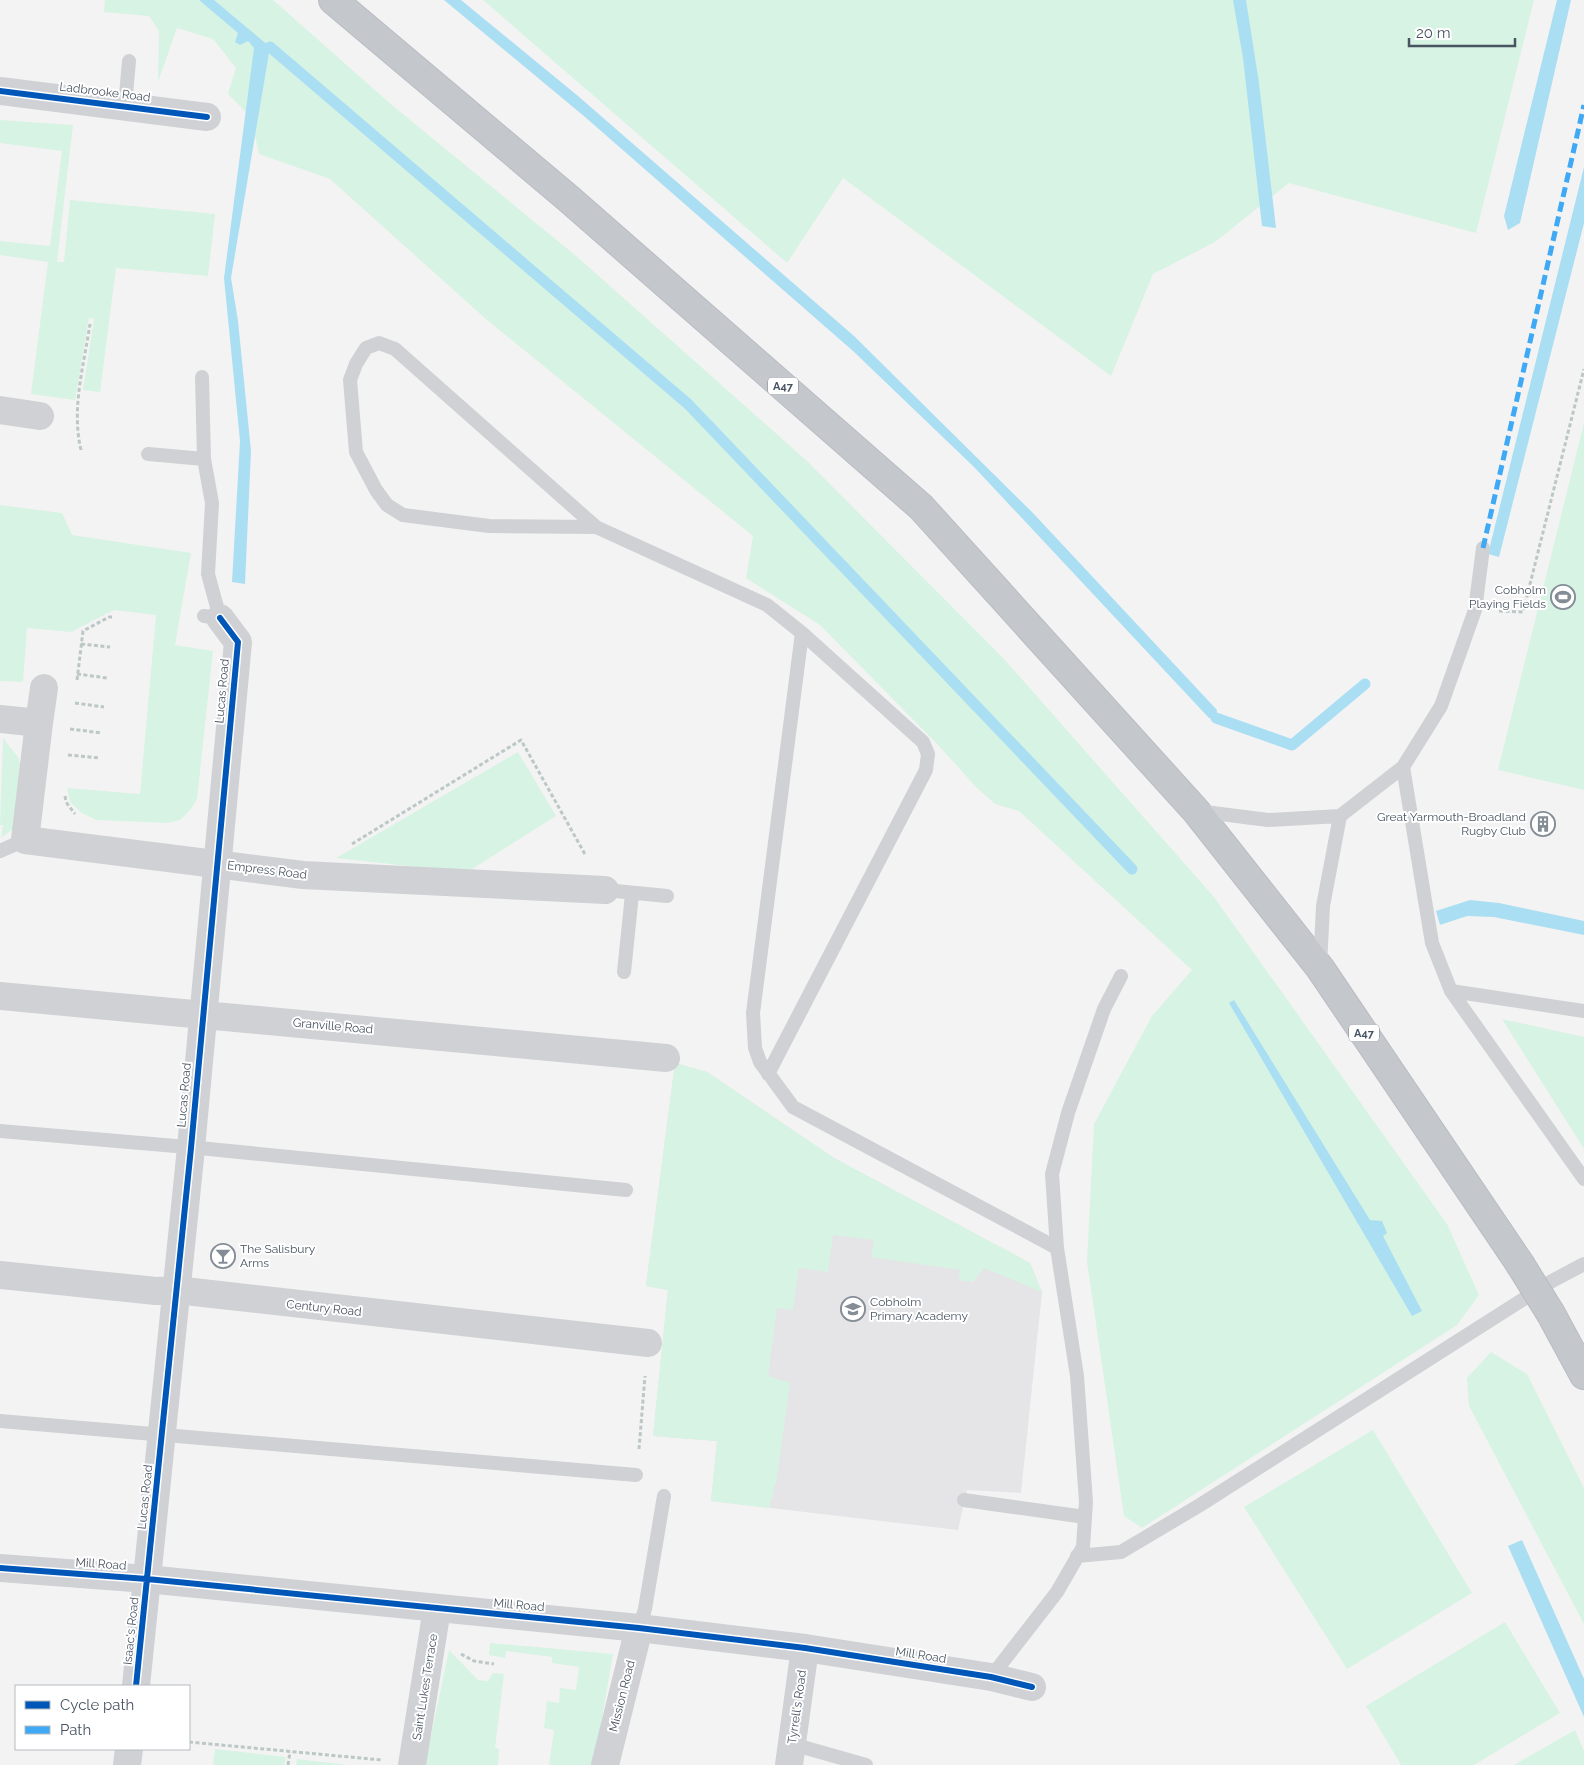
<svg xmlns="http://www.w3.org/2000/svg" width="1584" height="1765" font-family="Raleway,sans-serif">
<rect width="100%" height="100%" fill="#f4f3f3"/>
<path fill="#e5e4e6" d="M675 1063 707 1072 834 1158 1030 1263 1042 1292 1021 1493 967 1490 958 1530 711 1501 717 1441 653 1436 668 1290 646 1286Z"/>
<path fill="#d7f3e4" d="M105 0H273L393 106 575 255 807 461 1004 659 1214 897 1447 1224 1479 1295 1457 1325 1142 1528 1124 1516 1087 1262 1094 1124 1152 1016 1192 970 1019 811 995 804 977 788 939 746 820 625 746 578 753 536 487 320 330 179 259 154 251 117 228 94 236 68 213 39 177 28 158 82 159 31 149 16 104 12Z
M483 0H1534L1476 233 1289 183 1215 242 1153 274 1111 376 843 178 787 263Z
M0 120 73 125 57 262H64L70 200 215 214 208 276 116 268 100 392 83 390 94 319 89 318 75 400 31 394 48 262 0 255V241L50 246 62 151 0 143Z
M1584 423V790L1498 770Z
M0 505 62 513 72 535 191 553 175 645 213 651 197 799 191 809 180 820 167 823 96 820 82 813 70 802 67 788 140 794 156 615 114 610 71 632 27 628 23 682 0 681Z
M3 738 18 757 22 771 18 817 12 830 1 838 3 825H0Z
M518 752 556 816 472 869 454 871 336 858Z
M1502 1019 1584 1037V1149Z
M675 1063 707 1072 834 1158 1030 1263 1042 1292 984 1268 973 1282 959 1280 960 1270 871 1257 874 1240 833 1235 828 1272 799 1268 793 1310 777 1308 768 1376 790 1383 777 1478 769 1508 711 1501 717 1441 653 1436 668 1290 646 1286Z
M1491 1352 1527 1374 1584 1488V1624L1469 1406 1467 1378Z
M1373 1430 1472 1593 1347 1669 1244 1507Z
M1505 1622 1560 1713 1474 1765H1401L1366 1706Z
M490 1643 613 1654 594 1765H549L554 1730 544 1728 547 1701 559 1703 560 1688 576 1690 579 1667 552 1663V1657L506 1651 505 1658 489 1655Z
M449 1650 478 1680 488 1681 493 1673 504 1674 495 1748 499 1749 498 1765H425Z
M1575 1730 1584 1751V1765H1514Z
M215 1749 286 1757 284 1765H213Z
M297 1759 348 1765H296Z"/>
<path fill="#aadef3" d="M199 0H214L270 47 231 278 238 321 251 451 245 584 232 582 240 441 224 278 254 48 248 41 240 45 235 42 238 33Z
M444 0H461L578 96 854 336 1032 512 1217 710 1216 718H1209L974 467 853 351 585 117Z
M1233 0H1246L1259 83 1276 228 1262 226 1243 58Z
M1557 0H1571L1520 223 1508 230 1504 216Z
M1584 167V223L1499 557 1488 554Z
M1470 900 1499 903 1584 921V935L1494 917 1467 916 1440 925 1436 911Z
M1234 1000 1370 1220 1382 1221 1387 1233 1383 1236 1422 1311 1412 1316 1229 1003Z
M1522 1540 1584 1679V1717L1508 1546Z"/>
<g fill="none" stroke-linecap="round" stroke-linejoin="round">
<path stroke="#aadef3" stroke-width="11" d="M270 47 688 404 1132 869
M1216 718 1292 745 1365 684"/>
<defs>
<path id="trunk" d="M333 0 569 199 921 507 1196 811 1320 968 1520 1264
M1551 1314 1584 1375"/>
</defs>
<use href="#trunk" stroke="#b8bcc3" stroke-width="30"/>
<path stroke="#bbc8c5" stroke-width="3" stroke-dasharray="4 2.5" stroke-linecap="butt" d="M81 450C71 408 84 365 90 324
M1499 611 1523 612 1584 369
M81 644 110 647
M77 674 107 678
M77 680 83 631 109 617H113
M75 703 104 707
M70 729 102 733
M68 755 100 758
M65 796 66 802 75 814
M352 844 521 740 586 856
M639 1449 645 1376
M461 1654 474 1661 494 1664
M189 1742 382 1760
M288 1765 290 1752"/>
<path stroke="#cfd1d4" stroke-width="14" d="M125 106 129 61
M202 377 204 459 212 503 208 574 220 618 204 616
M148 454 204 459
M596 527 489 526 403 515 387 505 376 490 356 452 350 380 356 364 366 348 379 343 395 349 596 527 767 605 802 633 923 742 928 754 926 770 768 1074
M802 633 753 1013 755 1048 760 1062 793 1107 1057 1248
M1403 767 1432 943 1451 991 1584 1179
M1197 811 1268 820 1340 816 1403 767 1441 706 1475 610 1483 548
M0 851 25 840
M605 890 667 896
M1320 966 1323 906 1340 816
M624 972 632 894
M1451 991 1584 1011
M0 1131 199 1148 626 1190
M0 1421 636 1475
M964 1500 1085 1517
M1077 1556 1121 1552 1200 1505 1552 1281 1584 1264
M639 1628 645 1609 664 1496
M991 1677 1057 1592 1083 1547 1086 1502 1077 1376 1057 1248 1052 1174 1068 1113 1104 1009 1121 976
M792 1744 866 1765"/>
<path stroke="#cfd1d4" stroke-width="28" d="M0 91 207 117
M0 410 40 416
M0 719 39 723 25 840 303 875 605 890
M39 723 44 688
M0 996 666 1058
M0 1275 156 1291 176 1290 648 1343
M136 1686 191 1148 238 642 220 618
M127 1765 129 1749
M412 1765 437 1609
M605 1765 639 1628
M789 1765 805 1648"/>
<path stroke="#cfd1d4" stroke-width="28" d="M0 1568 147 1579 639 1628 805 1648 991 1677 1032 1687"/>
<use href="#trunk" stroke="#c4c8cd" stroke-width="28"/>
<defs>
<path id="trunk-bridge" d="M1520 1264 1551 1314"/>
</defs>
<use href="#trunk-bridge" stroke="#b8bcc3" stroke-width="30" stroke-linecap="butt"/>
<use href="#trunk-bridge" stroke="#c4c8cd" stroke-width="28"/>
<path stroke="#3fa9f5" stroke-width="5" stroke-dasharray="10 5" stroke-linecap="butt" d="M1483 548 1584 105"/>
<defs>
<path id="cycleway" d="M0 91 207 117
M0 1568 147 1579 639 1628 805 1648 991 1677 1032 1687
M136 1686 191 1148 238 642 220 618"/>
</defs>
<use href="#cycleway" stroke="#fff" stroke-width="9"/>
<use href="#cycleway" stroke="#0057b8" stroke-width="6"/>
</g>
<defs>
<symbol id="stadium-ring" viewBox="-11 -11 22 22"><circle r="9.5" fill="#fff" stroke="#848c95" stroke-width="1.5"/><path d="M0-5a6.5 5 0 1 0 0 10a6.5 5 0 1 0 0-10ZM-3.5-1.8h7v3.6h-7Z" fill="#848c95"/></symbol>
<symbol id="building-ring" viewBox="-11 -11 22 22"><circle r="9.5" fill="#fff" stroke="#848c95" stroke-width="1.5"/><path d="M-4-6H4V6H1V3H-1V6H-4ZM-2.5-4.3h1.7v1.8h-1.7ZM.8-4.3h1.7v1.8H.8ZM-2.5-1h1.7V.8h-1.7ZM.8-1h1.7V.8H.8Z" fill="#848c95"/></symbol>
<symbol id="bar-ring" viewBox="-11 -11 22 22"><circle r="9.5" fill="#fff" stroke="#848c95" stroke-width="1.5"/><path d="M-6-5H6L.8 .8V4.5H3.5V6h-7V4.5H-.8V.8Z" fill="#848c95"/></symbol>
<symbol id="school-ring" viewBox="-11 -11 22 22"><circle r="9.5" fill="#fff" stroke="#848c95" stroke-width="1.5"/><path d="M0-5L7-2L0 1L-7-2ZM-4 1L0 2.5L4 1V4Q0 6-4 4Z" fill="#848c95"/></symbol>
</defs>
<g fill-rule="evenodd">
<use href="#stadium-ring" x="1549" y="583" width="28" height="28"/>
<use href="#building-ring" x="1529" y="810" width="28" height="28"/>
<use href="#bar-ring" x="209" y="1242" width="28" height="28"/>
<use href="#school-ring" x="839" y="1295" width="28" height="28"/>
</g>
<g text-anchor="middle" stroke-width="4" stroke-linejoin="round" paint-order="stroke">
<g fill="#fff" stroke="#7f8791" stroke-width="1">
<rect x="768" y="377.5" width="30" height="17" rx="4"/>
<rect x="1349" y="1024.5" width="30" height="17" rx="4"/>
</g>
<g font-size="11" font-weight="bold" fill="#485462">
<text x="783" y="390">A47</text>
<text x="1364" y="1037">A47</text>
</g>
<g font-size="12" fill="#485462" stroke="#fff">
<text transform="translate(105 92) rotate(7)" y="4">Ladbrooke Road</text>
<text transform="translate(222 691) rotate(-85)" y="4">Lucas Road</text>
<text transform="translate(267 870) rotate(7)" y="4">Empress Road</text>
<text transform="translate(333 1026) rotate(5)" y="4">Granville Road</text>
<text transform="translate(184 1095) rotate(-85)" y="4">Lucas Road</text>
<text transform="translate(324 1308) rotate(6)" y="4">Century Road</text>
<text transform="translate(145 1497) rotate(-84)" y="4">Lucas Road</text>
<text transform="translate(101 1564) rotate(4)" y="4">Mill Road</text>
<text transform="translate(519 1605) rotate(5)" y="4">Mill Road</text>
<text transform="translate(131 1631) rotate(-84)" y="4">Isaac's Road</text>
<text transform="translate(921 1655) rotate(9)" y="4">Mill Road</text>
<text transform="translate(425 1687) rotate(-81)" y="4">Saint Lukes Terrace</text>
<text transform="translate(622 1696) rotate(-76)" y="4">Mission Road</text>
<text transform="translate(797 1707) rotate(-82)" y="4">Tyrrell's Road</text>
</g>
<g font-size="12" fill="#485462" stroke="#fff" text-anchor="end">
<text x="1546" y="594">Cobholm<tspan x="1546" dy="14">Playing Fields</tspan></text>
<text x="1526" y="821">Great Yarmouth-Broadland<tspan x="1526" dy="14">Rugby Club</tspan></text>
<text x="240" y="1253" text-anchor="start">The Salisbury<tspan x="240" dy="14">Arms</tspan></text>
<text x="870" y="1306" text-anchor="start">Cobholm<tspan x="870" dy="14">Primary Academy</tspan></text>
</g>
</g>
<rect x="15" y="1685" width="175" height="65" fill="#ffffff" stroke="#b6bbc0"/>
<rect x="25" y="1701" width="25" height="8" fill="#0057b8" stroke="#b6bbc0"/>
<text x="60" y="1710" font-size="15" fill="#485462">Cycle path</text>
<rect x="25" y="1726" width="25" height="8" fill="#3fa9f5" stroke="#b6bbc0"/>
<text x="60" y="1735" font-size="15" fill="#485462">Path</text>
<path d="M1409 38v8h106v-8" fill="none" stroke="#485462" stroke-width="2.5"/>
<text x="1416" y="38" font-size="15" fill="#485462" stroke="#ffffff" stroke-width="4" paint-order="stroke">20 m</text>
</svg>
